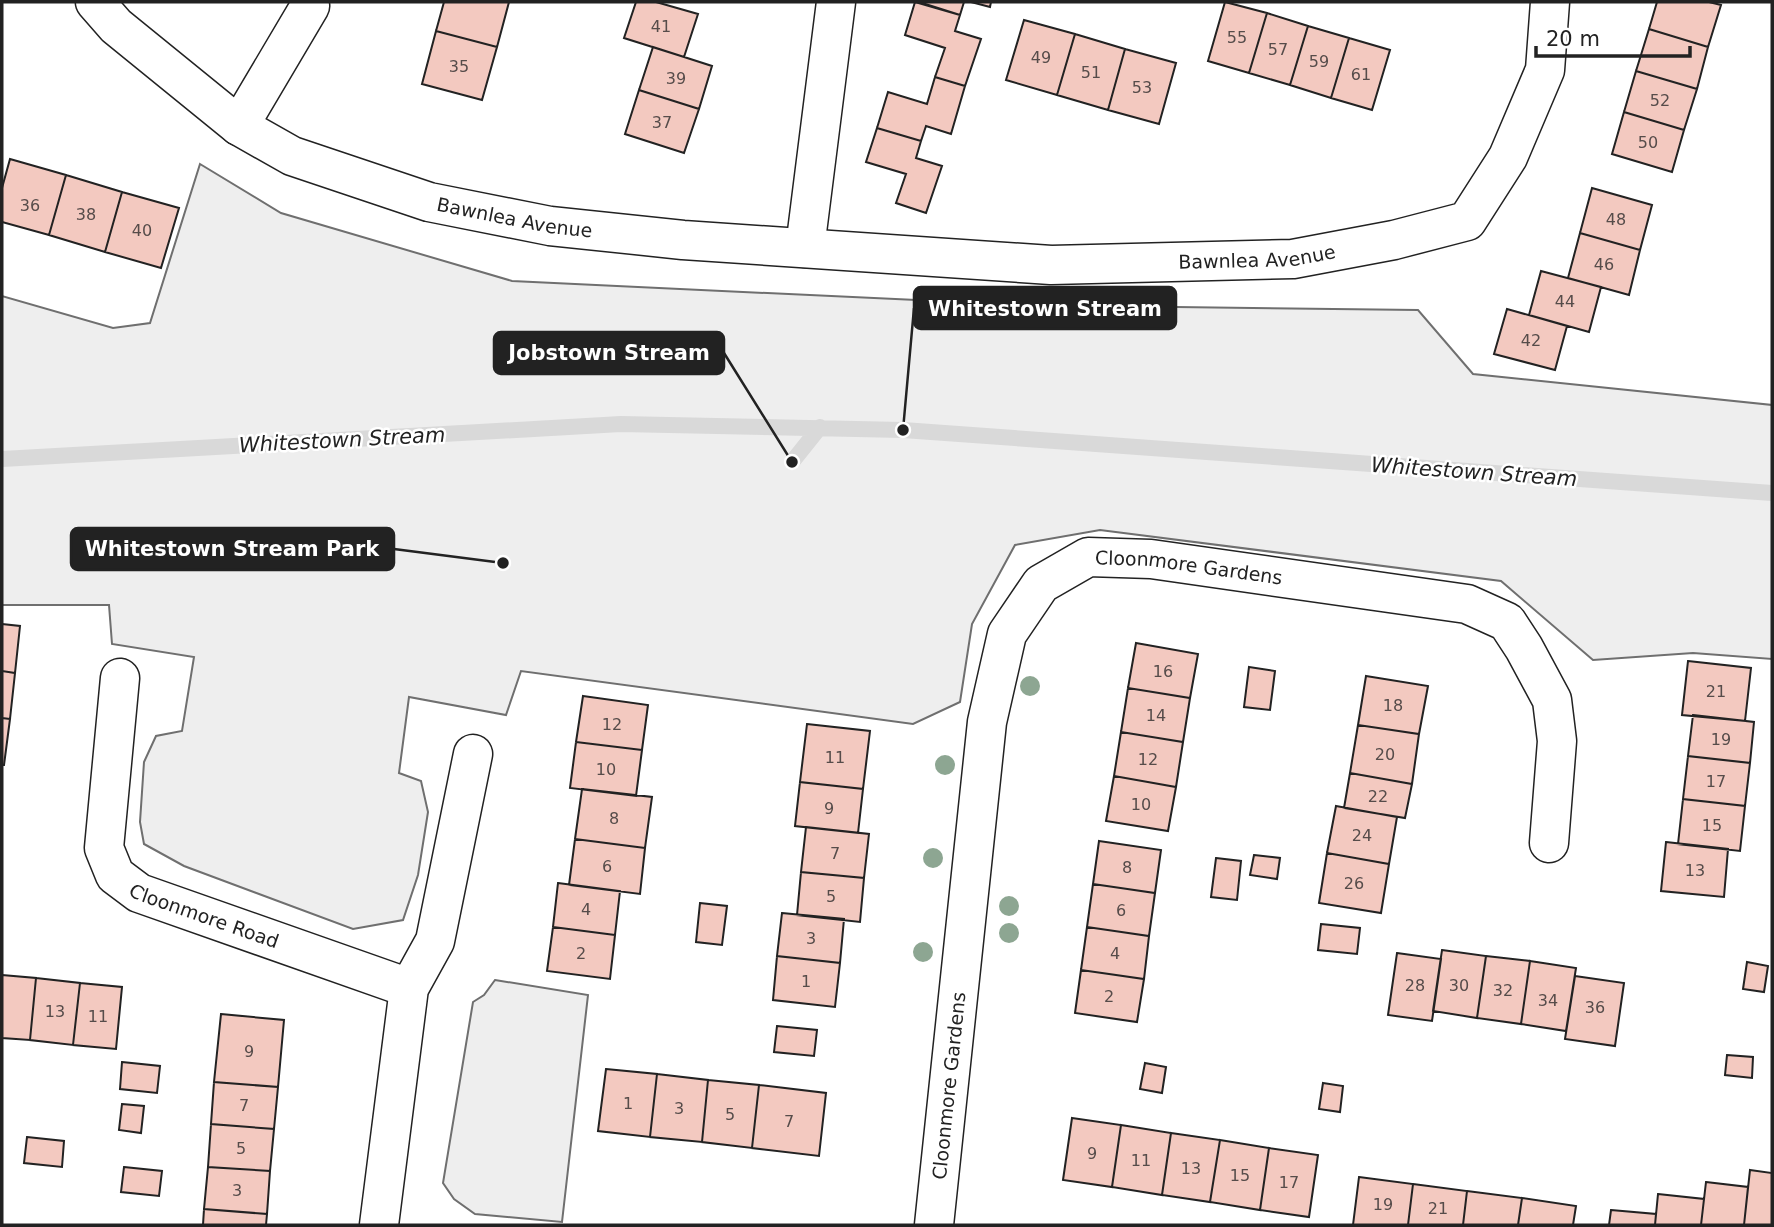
<svg xmlns="http://www.w3.org/2000/svg" width="1774" height="1227" font-family="'DejaVu Sans',sans-serif">
<rect width="100%" height="100%" fill="#fff"/>
<path fill="#eee" stroke="#6f6f6f" stroke-width="2" d="M200 164 281 213 512 281 1021 305 1418 310 1473 374 1772 405V659L1693 653 1593 660 1501 581 1100 530 1015 545 972 624 960 702 913 724 521 671 506 715 409 697 399 773 421 781 428 812 418 875 403 920 353 929 184 866 144 844 140 822 144 762 156 736 182 731 194 657 112 644 109 605H2V296L113 328 150 323Z
M495 980 588 995 562 1222 475 1214 454 1199 443 1183 473 1002 484 995Z"/>
<g fill="none" stroke-linecap="round" stroke-linejoin="round">
<path stroke="#d9d9d9" stroke-width="16" d="M2 459 621 424 903 430 1772 493
M792 462 820 427"/>
</g>
<path fill="#f3c9c0" stroke="#222" stroke-width="2" d="M444 2H509L497 47 436 31Z
M636 2H656L698 14 684 57 624 38Z
M915 2 960 15 955 31 981 39 965 86 935 77 945 48 905 35Z
M919 2H964L960 15Z
M971 2H991L990 7Z
M1225 2 1267 13 1249 73 1208 61Z
M1657 2H1709L1721 5 1708 47 1649 29Z
M1267 13 1308 26 1290 85 1249 73Z
M1024 20 1075 34 1057 95 1006 80Z
M1308 26 1349 38 1331 98 1290 85Z
M1649 29 1708 47 1697 89 1636 71Z
M436 31 497 47 482 100 422 84Z
M1075 34 1125 49 1108 110 1057 95Z
M1349 38 1390 50 1372 110 1331 98Z
M653 47 712 66 699 109 639 90Z
M1125 49 1176 63 1159 124 1108 110Z
M1636 71 1697 89 1684 130 1624 112Z
M935 77 965 86 951 134 926 126 921 141 877 128 888 92 927 104Z
M639 90 699 109 684 153 625 134Z
M1624 112 1684 130 1672 172 1612 154Z
M877 128 921 141 916 158 942 166 926 213 896 203 906 174 866 162Z
M10 159 66 175 49 235 2 222V188Z
M66 175 122 192 105 252 49 235Z
M1592 188 1652 205 1640 250 1580 233Z
M122 192 179 208 161 268 105 252Z
M1580 233 1640 250 1629 295 1568 278Z
M1541 271 1601 287 1589 332 1529 315Z
M1507 309 1567 326 1555 370 1494 354Z
M2 624 20 626 15 673 2 671Z
M1136 643 1198 654 1190 698 1128 688Z
M1688 661 1751 668 1745 721 1682 715Z
M1249 667 1275 671 1270 710 1244 707Z
M2 671 15 673 10 719 2 718Z
M1366 676 1428 686 1419 734 1358 725Z
M1128 688 1190 698 1183 742 1121 732Z
M583 696 648 705 642 750 576 742Z
M1693 715 1754 722 1750 763 1688 756Z
M2 718 10 719 4 765H2Z
M807 724 870 731 863 789 800 782Z
M1358 725 1419 734 1412 784 1350 773Z
M1121 732 1183 742 1176 787 1114 776Z
M576 742 642 750 636 796 570 788Z
M1688 756 1750 763 1745 806 1683 799Z
M1350 773 1412 784 1405 818 1344 808Z
M1114 776 1176 787 1168 831 1106 821Z
M800 782 863 789 858 833 795 826Z
M582 789 652 797 645 848 575 839Z
M1683 799 1745 806 1740 851 1678 844Z
M1336 806 1397 817 1389 864 1327 853Z
M806 827 869 834 864 878 801 872Z
M575 839 645 848 640 894 569 885Z
M1099 841 1161 850 1155 893 1093 884Z
M1666 842 1728 849 1724 897 1661 891Z
M1327 853 1389 864 1381 913 1319 903Z
M1254 855 1280 858 1277 879 1250 875Z
M1216 858 1241 861 1237 900 1211 897Z
M801 872 864 878 860 922 797 915Z
M558 883 620 891 615 935 553 927Z
M1093 884 1155 893 1149 936 1087 927Z
M700 903 727 906 722 945 696 942Z
M782 913 844 919 840 963 777 956Z
M1321 924 1360 928 1357 954 1318 950Z
M553 927 615 935 610 979 547 971Z
M1087 927 1149 936 1144 979 1081 970Z
M1442 950 1486 956 1477 1018 1433 1011Z
M1397 953 1441 959 1432 1021 1388 1015Z
M777 956 840 963 835 1007 773 1000Z
M1486 956 1530 961 1521 1024 1477 1018Z
M1530 961 1576 968 1566 1031 1521 1024Z
M1747 962 1768 966 1764 992 1743 989Z
M1081 970 1144 979 1137 1022 1075 1013Z
M2 975 36 978 30 1040 2 1038Z
M1575 976 1624 983 1615 1046 1565 1039Z
M36 978 80 983 73 1045 30 1040Z
M80 983 122 987 116 1049 73 1045Z
M221 1014 284 1020 278 1087 214 1082Z
M777 1026 817 1030 814 1056 774 1052Z
M1727 1055 1753 1057 1752 1078 1725 1075Z
M122 1062 160 1066 157 1093 120 1089Z
M1145 1063 1166 1067 1162 1093 1140 1089Z
M606 1069 657 1074 650 1137 598 1131Z
M657 1074 708 1080 702 1142 650 1137Z
M708 1080 759 1085 752 1148 702 1142Z
M214 1082 278 1087 274 1129 211 1124Z
M1323 1083 1343 1086 1340 1112 1319 1109Z
M759 1085 826 1093 819 1156 752 1148Z
M122 1104 144 1106 141 1133 119 1130Z
M1072 1118 1121 1125 1112 1187 1063 1180Z
M211 1124 274 1129 270 1171 208 1167Z
M1121 1125 1171 1133 1162 1195 1112 1187Z
M1171 1133 1220 1140 1210 1202 1162 1195Z
M27 1137 64 1141 62 1167 24 1163Z
M1220 1140 1269 1148 1260 1210 1210 1202Z
M1269 1148 1318 1155 1309 1217 1260 1210Z
M124 1167 162 1171 159 1196 121 1192Z
M208 1167 270 1171 267 1214 204 1209Z
M1750 1170 1772 1173V1225H1744Z
M1359 1177 1413 1184 1408 1225H1353Z
M1706 1182 1748 1187 1744 1225H1701Z
M1413 1184 1467 1191 1463 1225H1408Z
M1467 1191 1522 1198 1518 1225H1463Z
M1658 1194 1704 1199 1701 1225H1655Z
M1522 1198 1576 1206 1573 1225H1518Z
M204 1209 267 1214 266 1225H203Z
M1611 1210 1656 1214 1655 1225H1609Z"/>
<g fill="none" stroke-linecap="round" stroke-linejoin="round">
<defs>
<g id="street">
<path id="s1" d="M95 2 116 26 239 126 292 156 429 202 550 226 683 240 1051 265 1293 259 1394 240 1467 221 1508 157 1545 70 1550 2"/>
<path d="M239 126 310 6 309 2"/>
<path d="M805 248 836 2"/>
<path id="s2" d="M120 678 104 848 115 875 139 893 409 988"/>
<path d="M379 1225 409 988 435 941 473 754"/>
<path id="s3" d="M934 1225 987 722 1007 634 1041 584 1088 557 1151 559 1467 604 1507 622 1524 648 1552 700 1557 741 1549 843"/>
</g>
</defs>
<use href="#street" stroke="#222" stroke-width="41"/>
<use href="#street" stroke="#fff" stroke-width="38"/>
</g>
<g fill="#8da692">
<circle cx="1030" cy="686" r="10"/>
<circle cx="945" cy="765" r="10"/>
<circle cx="933" cy="858" r="10"/>
<circle cx="1009" cy="906" r="10"/>
<circle cx="1009" cy="933" r="10"/>
<circle cx="923" cy="952" r="10"/>
</g>
<g text-anchor="middle" stroke-width="5" stroke-linejoin="round" paint-order="stroke">
<g font-size="16" fill="#564c4a">
<text x="661" y="32">41</text>
<text x="1237" y="43">55</text>
<text x="1278" y="55">57</text>
<text x="1041" y="63">49</text>
<text x="1319" y="67">59</text>
<text x="459" y="72">35</text>
<text x="1091" y="78">51</text>
<text x="1361" y="80">61</text>
<text x="676" y="84">39</text>
<text x="1142" y="93">53</text>
<text x="1660" y="106">52</text>
<text x="662" y="128">37</text>
<text x="1648" y="148">50</text>
<text x="30" y="211">36</text>
<text x="86" y="220">38</text>
<text x="1616" y="225">48</text>
<text x="142" y="236">40</text>
<text x="1604" y="270">46</text>
<text x="1565" y="307">44</text>
<text x="1531" y="346">42</text>
<text x="1163" y="677">16</text>
<text x="1716" y="697">21</text>
<text x="1393" y="711">18</text>
<text x="1156" y="721">14</text>
<text x="612" y="730">12</text>
<text x="1721" y="745">19</text>
<text x="1385" y="760">20</text>
<text x="835" y="763">11</text>
<text x="1148" y="765">12</text>
<text x="606" y="775">10</text>
<text x="1716" y="787">17</text>
<text x="1378" y="802">22</text>
<text x="1141" y="810">10</text>
<text x="829" y="814">9</text>
<text x="614" y="824">8</text>
<text x="1712" y="831">15</text>
<text x="1362" y="841">24</text>
<text x="835" y="859">7</text>
<text x="607" y="872">6</text>
<text x="1127" y="873">8</text>
<text x="1695" y="876">13</text>
<text x="1354" y="889">26</text>
<text x="831" y="902">5</text>
<text x="586" y="915">4</text>
<text x="1121" y="916">6</text>
<text x="811" y="944">3</text>
<text x="581" y="959">2</text>
<text x="1115" y="959">4</text>
<text x="806" y="987">1</text>
<text x="1415" y="991">28</text>
<text x="1459" y="991">30</text>
<text x="1503" y="996">32</text>
<text x="1109" y="1002">2</text>
<text x="1548" y="1006">34</text>
<text x="1595" y="1013">36</text>
<text x="55" y="1017">13</text>
<text x="98" y="1022">11</text>
<text x="249" y="1057">9</text>
<text x="628" y="1109">1</text>
<text x="244" y="1111">7</text>
<text x="679" y="1114">3</text>
<text x="730" y="1120">5</text>
<text x="789" y="1127">7</text>
<text x="241" y="1154">5</text>
<text x="1092" y="1159">9</text>
<text x="1141" y="1166">11</text>
<text x="1191" y="1174">13</text>
<text x="1240" y="1181">15</text>
<text x="1289" y="1188">17</text>
<text x="237" y="1196">3</text>
<text x="1383" y="1210">19</text>
<text x="1438" y="1214">21</text>
</g>
<g font-size="19" fill="#222" stroke="#fff">
<text dy="7" stroke="none"><textPath href="#s1" startOffset="483">Bawnlea Avenue</textPath></text>
<text dy="7" stroke="none"><textPath href="#s1" startOffset="1228">Bawnlea Avenue</textPath></text>
<text dy="7" stroke="none"><textPath href="#s3" startOffset="812">Cloonmore Gardens</textPath></text>
<text dy="7" stroke="none"><textPath href="#s2" startOffset="299">Cloonmore Road</textPath></text>
<text dy="7" stroke="none"><textPath href="#s3" startOffset="140">Cloonmore Gardens</textPath></text>
</g>
<g font-size="21" font-style="italic" fill="#222" stroke="#fff">
<text transform="translate(342 440) rotate(-3)" y="7">Whitestown Stream</text>
<text transform="translate(1474 472) rotate(4)" y="7">Whitestown Stream</text>
</g>
</g>
<path fill="none" stroke="#222" stroke-width="2.5" d="M903 430L914 308M792 462L724 353M503 563L394 549"/>
<g fill="#222" stroke="#fff" stroke-width="2.5">
<circle cx="903" cy="430" r="7"/>
<circle cx="792" cy="462" r="7"/>
<circle cx="503" cy="563" r="7"/>
</g>
<g fill="#222" stroke="#222" stroke-width="2.5">
<rect x="914" y="287" width="262" height="42" rx="7"/>
<rect x="494" y="332" width="230" height="42" rx="7"/>
<rect x="71" y="528" width="323" height="42" rx="7"/>
</g>
<g font-size="21" text-anchor="middle" font-weight="bold" fill="#fff">
<text x="1045" y="316">Whitestown Stream</text>
<text x="609" y="360">Jobstown Stream</text>
<text x="232" y="556">Whitestown Stream Park</text>
</g>
<rect width="1774" height="1227" fill="none" stroke="#222222" stroke-width="7"/>
<path d="M1536 46v10h154v-10" fill="none" stroke="#222222" stroke-width="3.5"/>
<text x="1546" y="46" font-size="21" fill="#222222" stroke="#ffffff" stroke-width="5" paint-order="stroke">20 m</text>
</svg>
